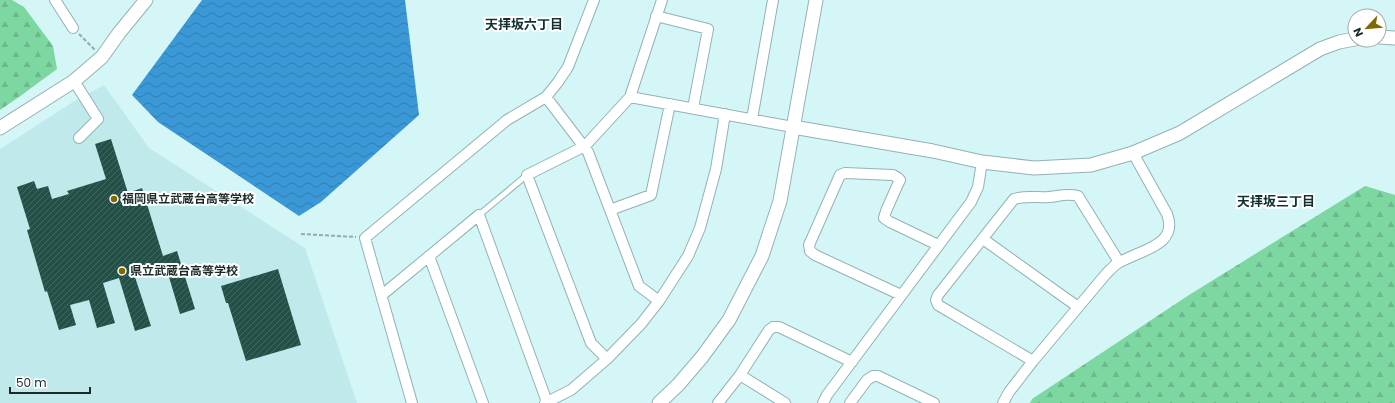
<svg xmlns="http://www.w3.org/2000/svg" width="1395" height="403" font-family="Poppins,'Noto Sans JP',sans-serif">
<defs>
<pattern id="forest-firs" width="22" height="20" patternUnits="userSpaceOnUse"><rect width="22" height="20" fill="#7dd7a1"/><path d="M5 1l3.5 6h-7zM16 11l3.5 6h-7z" fill="#6cb98b"/></pattern>
<pattern id="water-waves" width="16" height="10" patternUnits="userSpaceOnUse"><rect width="16" height="10" fill="#3b98d7"/><path d="M0 5q4-4 8 0t8 0" fill="none" stroke="#317caf"/></pattern>
<pattern id="building-hatch" width="6" height="6" patternUnits="userSpaceOnUse"><rect width="6" height="6" fill="#255047"/><path d="M-1 1l2-2M0 6l6-6M5 7l2-2" fill="none" stroke="#43665f"/></pattern>
</defs>
<rect width="100%" height="100%" fill="#d5f6f7"/>
<path fill="#bfe9eb" d="M104 85 149 148 305 248 357 403H0V149L73 102Z"/>
<path fill="url(#forest-firs)" d="M0 0H12L24 7 53 46 57 69 19 97 0 110Z
M1365 186 1395 195V403H1030L1032 399 1189 295Z"/>
<path fill="url(#water-waves)" d="M202 0H405L419 115 321 202 299 216 158 122 132 95Z"/>
<path fill="url(#building-hatch)" d="M111 139 128 193 142 188 163 256 177 251 195 309 180 314 166 267 135 277 151 326 135 331 119 278 103 283 115 323 97 328 89 300 70 305 76 325 59 330 47 291 45 292 27 230 30 229 17 187 34 181 37 189 48 186 52 199 69 194 67 191 106 179 95 144Z
M278 269 301 345 246 361 228 303H226L221 286Z"/>
<g fill="none" stroke-linecap="round" stroke-linejoin="round">
<defs>
<path id="service" d="M479 215 527 175"/>
<path id="minor" d="M55 0 73 28
M656 16 708 29 693 108
M74 81 98 119 79 138
M546 97 588 152 639 286 659 301
M630 97 793 127
M752 119 773 0
M610 210 651 195 670 104
M983 239 1078 307
M429 256 483 403
M382 295 479 215 547 402
M901 295 815 255 810 251 809 245 840 175 845 173 893 175 898 178 900 180 898 184 886 211 884 218 890 222 938 245
M607 359 591 343 527 175 585 146 630 97 662 0
M1033 361 938 305 936 300 938 295 1014 199C1026 195 1037 198 1049 197 1059 196 1068 193 1078 196L1119 262
M740 375 785 403
M412 403 365 238 507 120 546 97 558 82 568 67 594 0
M545 403 571 390 607 359 641 324 659 301 688 256 700 228 716 169 725 114
M718 403 740 375 769 330 773 327H779L852 362
M823 403 827 395 971 202 978 187 982 162
M850 403 867 380 873 376H878L934 403
M1003 403 1009 392 1033 361 1106 274C1110 270 1115 264 1120 262 1141 250 1179 245 1167 214L1133 153"/>
<path id="tertiary" d="M1379 37 1395 38
M793 127 933 151 982 162 1034 168 1091 165 1133 153 1180 133 1320 49 1339 42 1355 39
M0 128 74 81 102 57 119 33 146 0
M659 403 678 385 702 357 729 320 762 256 780 201 816 0"/>
</defs>
<use href="#service" stroke="#92b2b3" stroke-width="7"/>
<use href="#minor" stroke="#92b2b3" stroke-width="12"/>
<use href="#tertiary" stroke="#92b2b3" stroke-width="15"/>
<path stroke="#92abac" stroke-width="2" stroke-dasharray="4 2" stroke-linecap="butt" d="M79 34 95 50
M301 234 356 237"/>
<use href="#service" stroke="#fff" stroke-width="5"/>
<use href="#minor" stroke="#fff" stroke-width="10"/>
<use href="#tertiary" stroke="#fff" stroke-width="13"/>
</g>
<g fill="#826800" stroke="#fff" stroke-width="1.5">
<circle cx="114" cy="199" r="4"/>
<circle cx="122" cy="271" r="4"/>
</g>
<g text-anchor="middle" stroke-width="4" stroke-linejoin="round" paint-order="stroke">
<g font-size="12" font-weight="bold" fill="#1d2a2a" stroke="#fff" text-anchor="start">
<text x="122" y="203">福岡県立武蔵台高等学校</text>
<text x="130" y="275">県立武蔵台高等学校</text>
</g>
<g font-size="13" font-weight="bold" fill="#133031" stroke="#fff">
<text x="524" y="29">天拝坂六丁目</text>
<text x="1276" y="206">天拝坂三丁目</text>
</g>
</g>
<g transform="translate(1367 28) rotate(244)"><circle r="19" fill="#ffffff" stroke="#a5aaaa"/>
<path d="M0-3L7 15L0 10L-7 15Z" fill="#826800"/>
<text y="-6" font-size="11" font-weight="bold" text-anchor="middle" fill="#1d2a2a">N</text>
</g>
<path d="M10 387v6h80v-6" fill="none" stroke="#1d2a2a" stroke-width="2"/>
<text x="16" y="387" font-size="12" fill="#1d2a2a" stroke="#ffffff" stroke-width="3" paint-order="stroke">50 m</text>
</svg>
